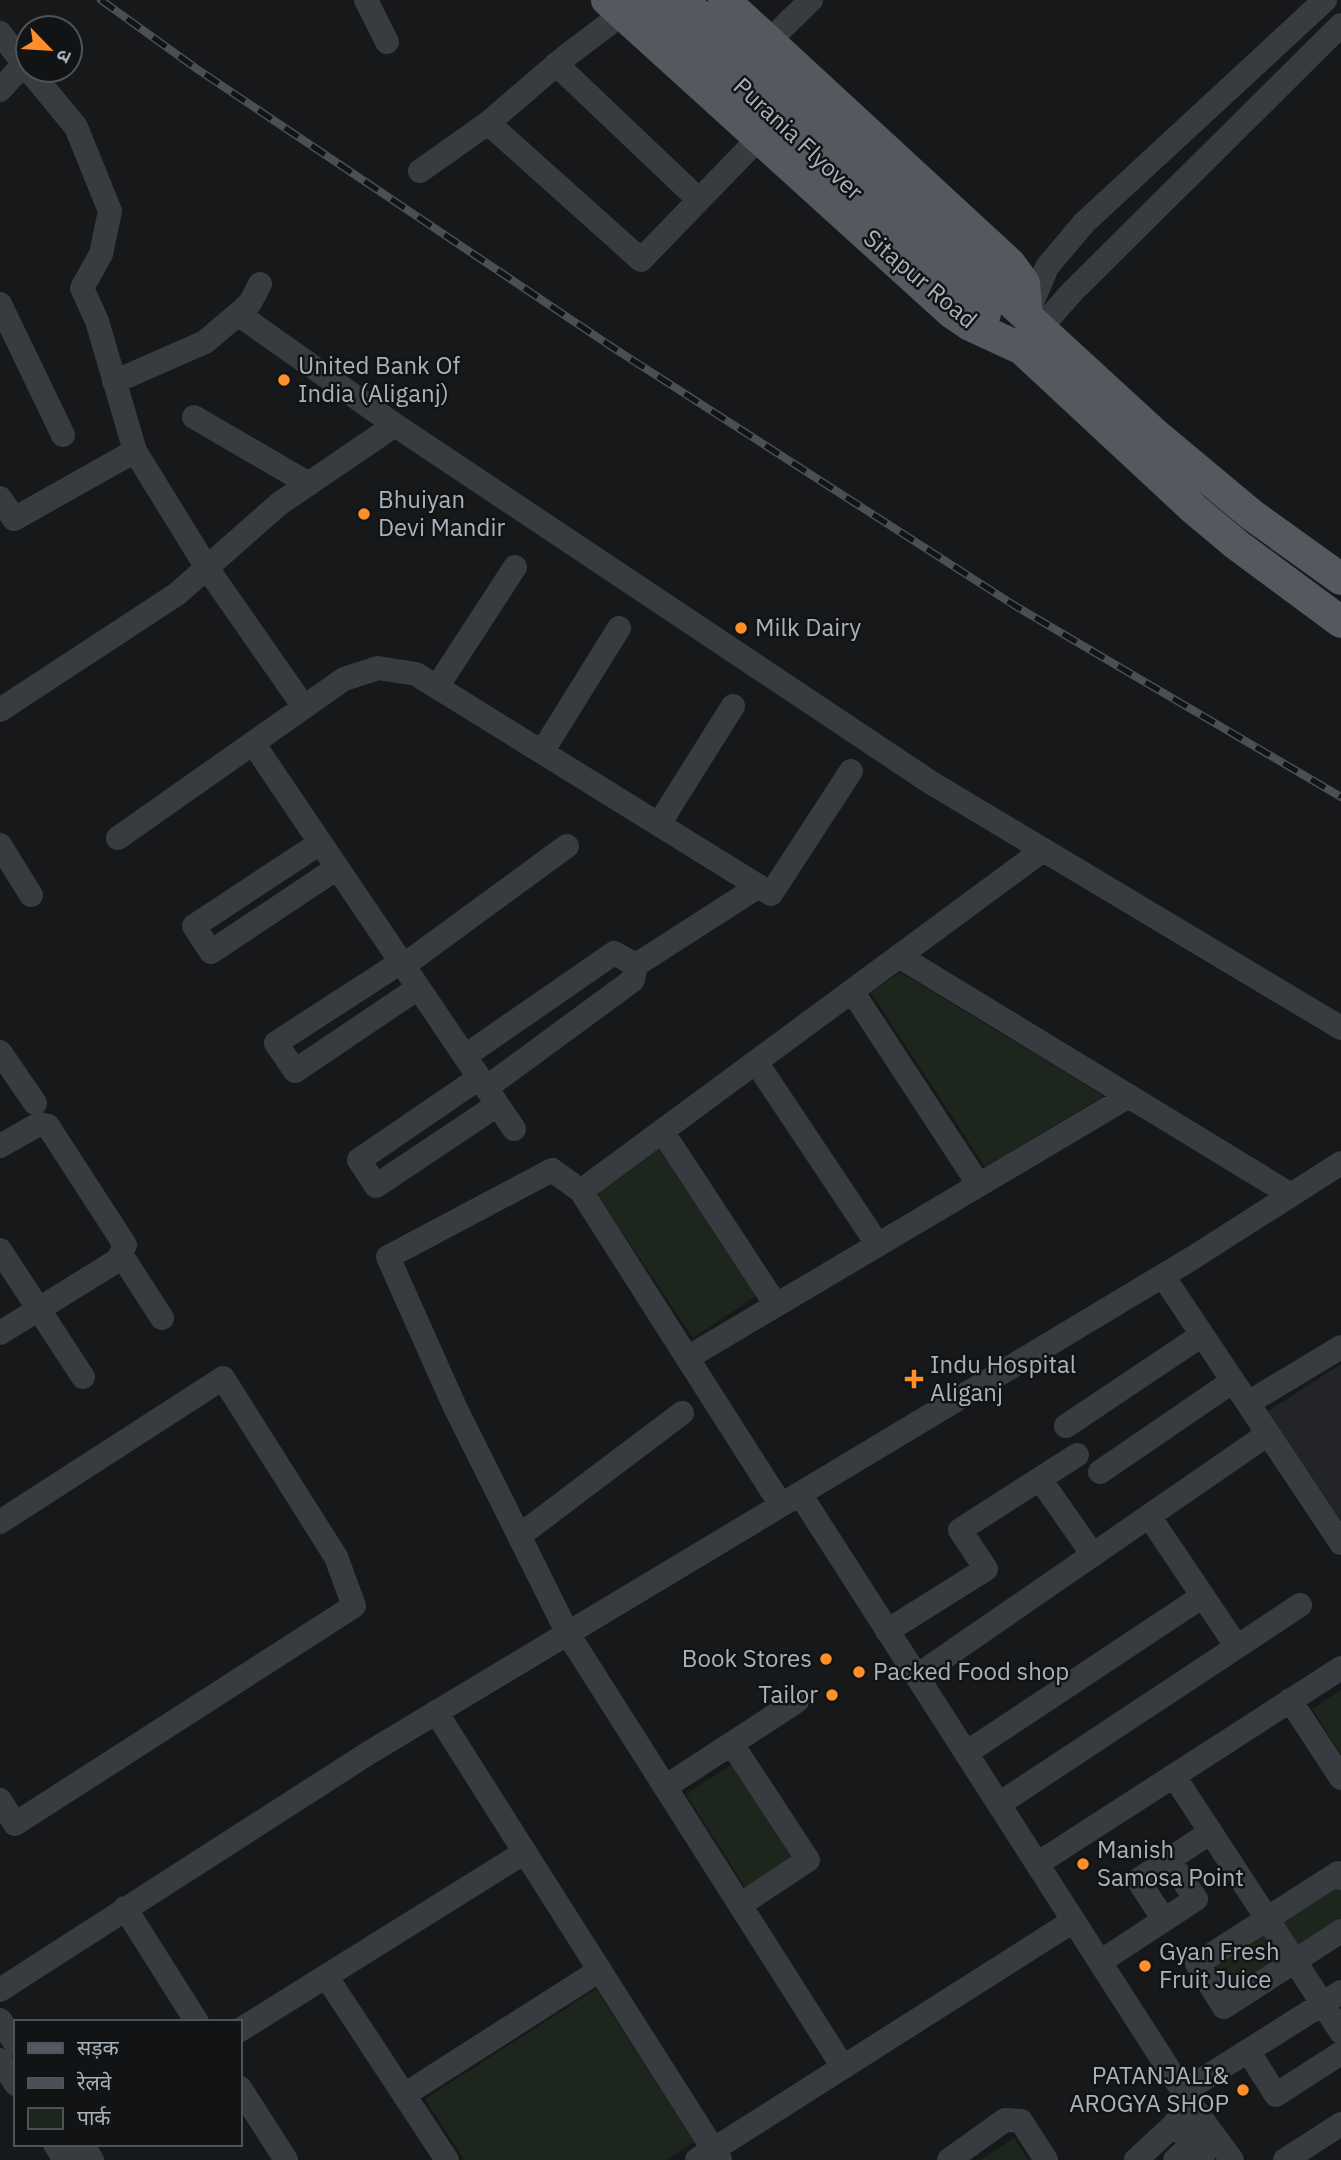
<svg xmlns="http://www.w3.org/2000/svg" width="1341" height="2160" font-family="'IBM Plex Sans','Noto Sans Devanagari',sans-serif">
<rect width="100%" height="100%" fill="#17181a"/>
<path fill="#232427" d="M1341 1364V1520L1267 1412Z"/>
<path fill="#1d261d" d="M900 972 1104 1096 985 1167 871 993Z
M658 1148 756 1296 693 1338 595 1191Z
M1341 1690V1754L1312 1709Z
M734 1763 795 1859 747 1890 686 1794Z
M1336 1881 1341 1889V1926L1299 1953 1277 1919Z
M1262 1927 1284 1961 1225 2000 1203 1966Z
M596 1989 694 2142 667 2160H464L425 2099Z
M1014 2138 1028 2160H980Z"/>
<g fill="none" stroke-linecap="round" stroke-linejoin="round">
<path stroke="#383b3f" stroke-width="24" d="M366 0 387 42
M0 33 28 69
M769 41 811 0
M556 64 697 198
M29 70 76 127 110 211 101 254 82 288 97 321 135 451 207 568 304 707
M0 90 23 65
M488 123 641 260 758 139
M420 171 488 123 565 57 622 14
M0 304 63 435
M238 314 250 303 260 284
M1026 317 1047 267 1084 223 1325 0
M1029 341 1072 292 1341 25
M114 382 205 342 238 314 395 425 930 782 1341 1028
M194 417 309 484
M0 498 14 519 135 451
M437 687 515 567
M0 710 177 594 279 504 395 425
M253 743 514 1129
M542 752 619 628
M659 824 733 706
M118 838 344 679 378 668 416 674 771 894 851 771
M320 843 194 926 211 952 337 868
M0 845 31 895
M899 956 1291 1195
M401 962 276 1043 295 1071 418 988
M403 966 567 846
M852 991 979 1185
M0 1052 35 1103
M465 1056 614 953 636 965
M756 1062 878 1245
M479 1078 359 1160 376 1186 497 1105
M486 1088 633 980 636 965 759 886
M662 1131 776 1305
M0 1146 39 1124 48 1126 125 1245 118 1260 0 1333
M581 1191 552 1170 388 1257 454 1405 568 1634 843 2067
M0 1250 83 1377
M122 1256 162 1318
M1163 1276 1341 1543
M687 1358 1129 1096
M1248 1403 1341 1347
M1066 1426 1202 1335
M1100 1472 1233 1381
M1040 1479 1093 1555
M800 1494 1193 2107 1232 2160
M781 1505 581 1191 1043 850
M1149 1516 1237 1647
M0 1522 223 1378 336 1557 354 1606 15 1824 0 1800
M519 1536 682 1413
M887 1631 986 1569 960 1530 1077 1455
M917 1676 1268 1434
M1290 1700 1341 1778
M436 1712 720 2160
M732 1744 808 1860 740 1905
M966 1753 1203 1596
M1174 1776 1341 2032
M665 1787 797 1701
M999 1804 1300 1605
M1037 1864 1341 1668
M1341 1878 1338 1873 1197 1964 1224 2007 1341 1931
M125 1908 197 2022
M1164 1920 1138 1880 1211 1832
M1100 1962 1196 1899 1169 1860
M326 1976 447 2160
M0 1990 367 1754 1194 1257 1341 1163
M0 2020 16 2044
M240 2030 525 1852
M1248 2051 1276 2095 1341 2053
M0 2060 16 2084
M240 2088 286 2160
M1183 2092 1341 1992
M404 2095 600 1970
M1175 2123 1203 2160
M55 2144 65 2160
M82 2144 92 2160
M697 2160 1073 1921
M949 2160 1005 2120 1021 2121 1046 2160
M1136 2160 1193 2107
M1175 2160 1203 2134
M1285 2160 1341 2124"/>
<path stroke="#54585f" stroke-width="32" d="M607 0 951 312 970 325 1022 349 1194 509 1237 545 1341 622
M647 0 985 314
M682 0 1155 434 1252 515 1341 579
M724 0 1010 264 1024 283 1027 315"/>
<defs>
<path id="rail" d="M101 0 197 69 612 347 1017 607 1341 797"/>
</defs>
<use href="#rail" stroke="#4b4f55" stroke-width="8"/>
<use href="#rail" stroke="#121315" stroke-width="5" stroke-dasharray="16" stroke-linecap="butt"/>
</g>
<g fill="#ff8f2a" stroke="#121315" stroke-width="2.5">
<circle cx="284" cy="380" r="7"/>
<circle cx="364" cy="514" r="7"/>
<circle cx="741" cy="628" r="7"/>
<path d="M910.5 1368.5h7v7h7v7h-7v7h-7v-7h-7v-7h7z"/>
<circle cx="826" cy="1659" r="7"/>
<circle cx="859" cy="1672" r="7"/>
<circle cx="832" cy="1695" r="7"/>
<circle cx="1083" cy="1864" r="7"/>
<circle cx="1145" cy="1966" r="7"/>
<circle cx="1243" cy="2090" r="7"/>
</g>
<g text-anchor="middle" stroke-width="5" stroke-linejoin="round" paint-order="stroke">
<g font-size="24" fill="#a8b2bb" stroke="#121315">
<text transform="translate(798 139) rotate(43)" y="8">Purania Flyover</text>
<text transform="translate(920 279) rotate(40)" y="8">Sitapur Road</text>
</g>
<g font-size="24" fill="#a8b2bb" stroke="#121315" text-anchor="start">
<text x="298" y="374">United Bank Of<tspan x="298" dy="28">India (Aliganj)</tspan></text>
<text x="378" y="508">Bhuiyan<tspan x="378" dy="28">Devi Mandir</tspan></text>
<text x="755" y="636">Milk Dairy</text>
<text x="930" y="1373">Indu Hospital<tspan x="930" dy="28">Aliganj</tspan></text>
<text x="812" y="1667" text-anchor="end">Book Stores</text>
<text x="873" y="1680">Packed Food shop</text>
<text x="818" y="1703" text-anchor="end">Tailor</text>
<text x="1097" y="1858">Manish<tspan x="1097" dy="28">Samosa Point</tspan></text>
<text x="1159" y="1960">Gyan Fresh<tspan x="1159" dy="28">Fruit Juice</tspan></text>
<text x="1229" y="2084" text-anchor="end">PATANJALI&amp;<tspan x="1229" dy="28">AROGYA SHOP</tspan></text>
</g>
</g>
<rect x="14" y="2020" width="228" height="126" fill="#121315" stroke="#4e5357" stroke-width="2"/>
<rect x="28" y="2043" width="35" height="10" fill="#54585f" stroke="#4e5357" stroke-width="2"/>
<text x="77" y="2055" font-size="21" fill="#a8b2bb">सड़क</text>
<rect x="28" y="2078" width="35" height="10" fill="#4b4f55" stroke="#4e5357" stroke-width="2"/>
<text x="77" y="2090" font-size="21" fill="#a8b2bb">रेलवे</text>
<rect x="28" y="2108" width="35" height="21" fill="#1d261d" stroke="#4e5357" stroke-width="2"/>
<text x="77" y="2125" font-size="21" fill="#a8b2bb">पार्क</text>
<g transform="translate(49 49) rotate(115)"><circle r="33" fill="#121315" stroke="#4e5357" stroke-width="2"/>
<path d="M0-5L12 26L0 18L-12 26Z" fill="#ff8f2a"/>
<text y="-10" font-size="19" font-weight="bold" text-anchor="middle" fill="#a8b2bb">उ</text>
</g>
</svg>
